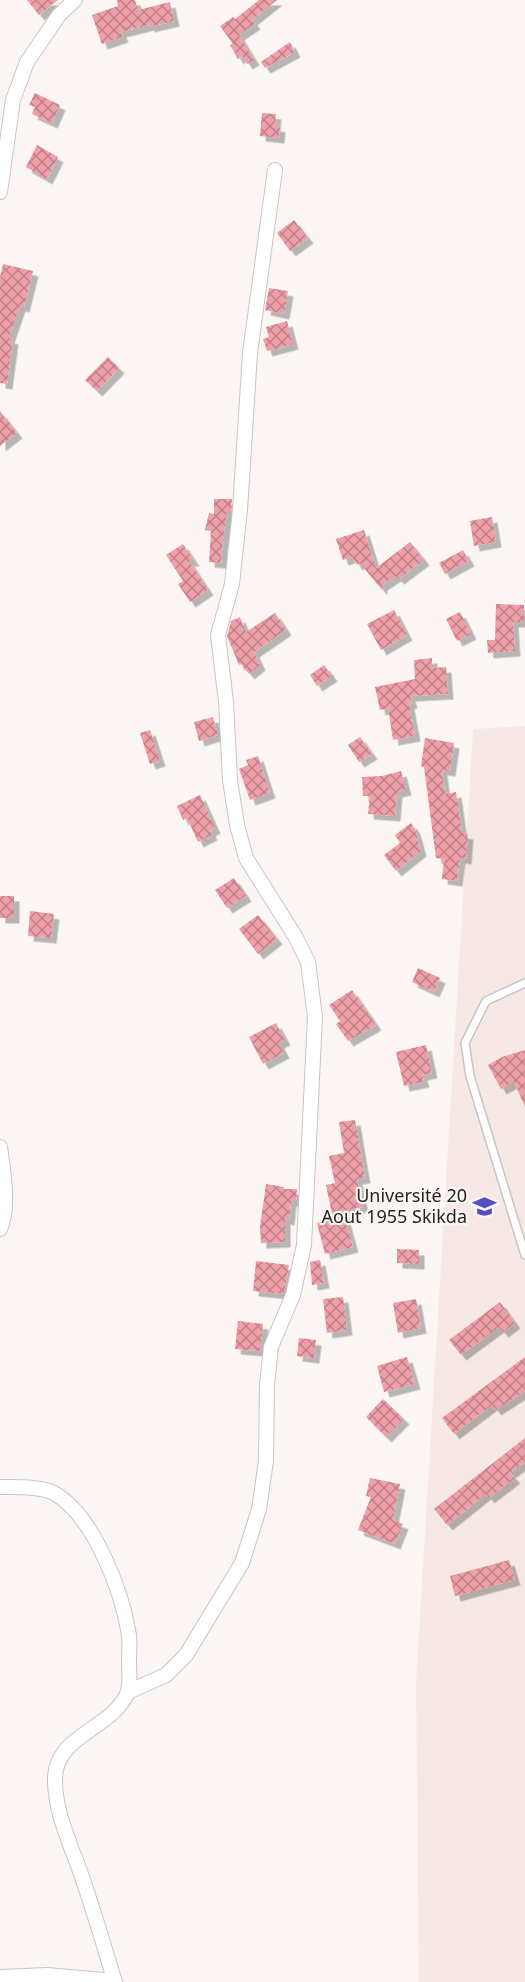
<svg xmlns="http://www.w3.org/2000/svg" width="525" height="1982" font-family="'Noto Sans',sans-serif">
<defs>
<pattern id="building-cross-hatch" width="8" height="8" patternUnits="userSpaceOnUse" patternTransform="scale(1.5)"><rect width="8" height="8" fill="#ee9fa8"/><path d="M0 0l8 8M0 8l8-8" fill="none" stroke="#c18188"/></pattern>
<filter id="shadow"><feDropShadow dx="5.5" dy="5.5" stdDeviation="0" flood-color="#0004"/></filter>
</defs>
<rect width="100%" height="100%" fill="#fbf6f4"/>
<path fill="#f6e9e5" d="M525 726V1982H419L416 1683 473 729Z"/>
<path fill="url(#building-cross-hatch)" filter="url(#shadow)" d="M27 0H58L39 15Z
M117 0H135L138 10 170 2 174 21 149 27V25L121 32 123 37 102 44 92 15 118 6Z
M259 0H277L252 20 255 24 239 35 254 60 247 64 242 56 238 59 230 45 233 44 220 26 233 17 235 19Z
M290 42 295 52 265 68 261 62Z
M35 93 60 105 52 123 32 114 35 107 29 105Z
M262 113 276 114 275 126 280 127 279 138 260 136Z
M37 145 58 157 47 179 26 167Z
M294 220 308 238 290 251 277 233Z
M3 264 33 271 24 307 20 306 9 338 13 339 7 384 0 383V277Z
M269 288 288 291 284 314 265 310Z
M287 321 293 344 267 351 263 339 269 337 266 327Z
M108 357 119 368 97 391 85 380Z
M0 411 17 433 0 446Z
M214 499H232L231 512H227L223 539 221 563 209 562 211 531 205 530 209 513 214 514Z
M492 517 496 542 474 546 470 521Z
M364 530 376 568 410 542 424 560 399 579 396 576 382 585V590L360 563 357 565 352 557 343 560 336 539Z
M183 544 194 561H189L208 590 190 602 178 584 183 581 166 555Z
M463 550 469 561 445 574 439 563Z
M496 604 524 605V622H513L515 651 488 653 487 640H495Z
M394 610 407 635 381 650 367 624Z
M460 612 471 634 457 641 446 619Z
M275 613 286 630 254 652 260 665 249 674 241 664 239 665 227 636 231 621 240 617 246 632Z
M432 658V668L446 667 448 694 410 696 412 703 409 704 415 736 393 740 388 708 380 710 375 687 415 679 414 660Z
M324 665 332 676 317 686 310 675Z
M213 717 218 735 199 741 194 722Z
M150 730 160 761 150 764 140 733Z
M360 737 372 754 359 762 348 745Z
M425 738 454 743 450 771 442 770 445 794 456 792 462 833 468 834 466 859 460 858 457 881 442 879 444 859 436 858 424 767 421 766Z
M258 756 270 793 250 800 239 769 248 765 246 760Z
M401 771 406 790 397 792 395 816 368 814 370 796H363L362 777 382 776Z
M200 795 215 828 210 831 212 835 198 842 187 818 183 820 177 806Z
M411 823 415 829 421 851 396 871 384 855 400 843 395 835Z
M234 878 246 896 227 908 215 890Z
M0 896H14V918H0Z
M30 911 54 914 51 938 28 936Z
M258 915 277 939 258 954 239 929Z
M418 968 440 978 434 992 412 982Z
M352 990 376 1025 348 1041 336 1024 340 1021 329 1005Z
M276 1023 285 1040 279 1043 284 1053 263 1064 249 1037Z
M426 1045 432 1073 422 1075 424 1082 404 1086 396 1052Z
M525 1050V1107L514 1082 501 1089 488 1065 502 1057Z
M355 1120 365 1178 357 1179 363 1207 343 1211 353 1247 325 1254 317 1223 333 1219 326 1185 335 1183 329 1156 344 1153 339 1122Z
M266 1184 284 1187V1189H297L296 1201H291L289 1220 285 1219V1242L261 1243 260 1227Z
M397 1249 419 1250V1264L397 1263Z
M320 1260 324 1283 312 1285 310 1262Z
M256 1261 289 1265 284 1294 253 1291Z
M343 1297 347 1330 327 1333 323 1299Z
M416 1299 421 1328 398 1333 393 1303Z
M500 1302 515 1323 503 1332 499 1327 461 1355 449 1340Z
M238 1321 263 1324 260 1351 235 1349Z
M299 1338 316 1340 314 1358 297 1356Z
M407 1357 415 1384 384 1392 377 1366Z
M525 1357V1391L496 1410 492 1405 454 1434 442 1418Z
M383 1399 404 1419 386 1437 366 1417Z
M525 1438V1462L510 1473 515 1478 489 1498 486 1494 447 1525 434 1509Z
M370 1478 400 1484 393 1520 403 1524 395 1544 358 1530 371 1497 366 1496Z
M509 1560 515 1580 455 1596 450 1576Z"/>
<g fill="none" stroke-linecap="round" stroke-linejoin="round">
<defs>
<path id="service" d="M525 983 486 1001 465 1043 470 1076 525 1255"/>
<path id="minor" d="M0 192 13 100 27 62 59 15 75 0
M0 1147C3 1170 10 1207 0 1229
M0 1487C15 1487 41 1486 54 1493 94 1516 122 1591 129 1635 130 1644 129 1653 129 1662 129 1672 131 1685 127 1694 111 1729 57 1735 55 1777 54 1815 74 1850 85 1886 96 1918 105 1950 115 1982
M128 1692 166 1675 186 1655 242 1563 259 1509 266 1461 267 1384 271 1347 293 1295 304 1245 315 1017 308 962 295 936 246 858 237 825 230 780 226 702 218 635 232 584 240 510 250 353 275 170
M0 1977 47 1975 114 1981"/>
</defs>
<use href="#service" stroke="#c9c4c3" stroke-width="10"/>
<use href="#minor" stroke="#c9c4c3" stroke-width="16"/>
<use href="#service" stroke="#fff" stroke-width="7"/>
<use href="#minor" stroke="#fff" stroke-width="14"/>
</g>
<defs>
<symbol id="university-bare" viewBox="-9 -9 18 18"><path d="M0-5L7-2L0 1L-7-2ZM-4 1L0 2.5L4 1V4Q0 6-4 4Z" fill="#544ec6" stroke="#fbf6f4" stroke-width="2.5" paint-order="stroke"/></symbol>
</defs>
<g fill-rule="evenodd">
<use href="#university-bare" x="468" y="1190" width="33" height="33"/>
</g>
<g text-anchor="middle" stroke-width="4.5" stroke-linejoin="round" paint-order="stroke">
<g font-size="18" fill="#262423" stroke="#fbf6f4" text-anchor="end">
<text x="467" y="1202">Université 20<tspan x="467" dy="21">Aout 1955 Skikda</tspan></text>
</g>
</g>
</svg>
